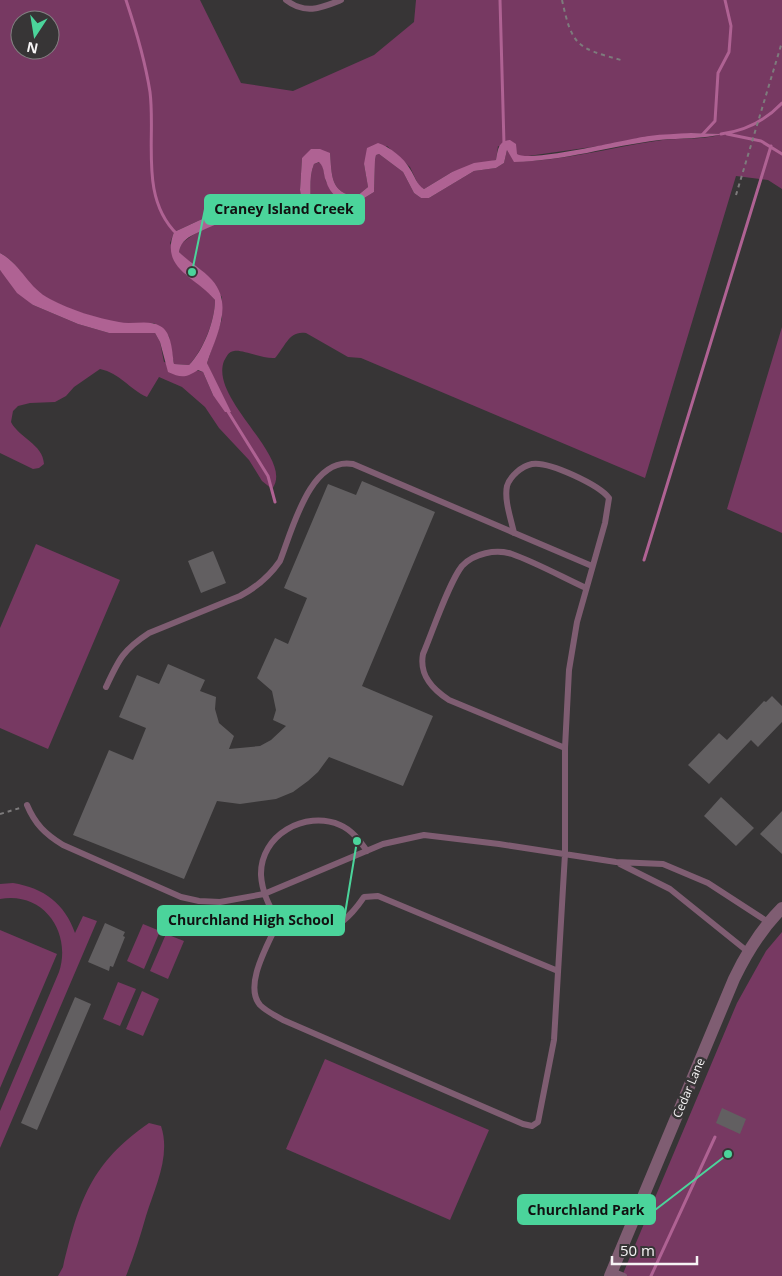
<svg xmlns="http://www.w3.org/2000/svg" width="782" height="1276" font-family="'Open Sans',sans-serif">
<rect width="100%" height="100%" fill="#373536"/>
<path fill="#773962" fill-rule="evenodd" d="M0 0H200L241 83 293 91 374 55 414 22 416 0H782V189L768 180 736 176 645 478 361 358 348 357 306 333C289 330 285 347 275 358 262 359 242 349 234 351 228 352 227 356 224 361 209 400 296 458 272 489L262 481 249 460 219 428 205 407 182 387 159 377 147 397C129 389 120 373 100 369L74 387 66 396 55 402 30 403 18 406 13 411 11 422C19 438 43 444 44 464L39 468 33 469 0 453V270L33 305 78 324 109 333H155L160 342 164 362 203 372 213 395 218 389 207 363 222 319V297L179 252 181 244C200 228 228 216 253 217 271 218 287 223 304 222 316 204 306 183 314 164L320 162 323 167 326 182 353 205 374 192 375 160 376 155 379 154 403 172 414 193 421 198H429L474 171 496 168 504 163 507 150 515 162C562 161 609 148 656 141 678 137 701 141 722 134L691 133 521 157 498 146 496 160 452 172 424 189 419 186 410 167 387 146 364 164 368 187 357 196C330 194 332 175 330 153L302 158 300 190 303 209C285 217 264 205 245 207 220 209 196 222 174 232L170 243 185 274 203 286 215 300C215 321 203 350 189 365L174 364 169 336 154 323C143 323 131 324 120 323 96 319 55 306 37 291 22 278 19 263 0 253ZM20 20H50V50H20Z
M782 327V533L727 509Z
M36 544 120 580 48 749 0 728V628Z
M13 883C44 888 65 904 75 933L83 916 97 921 0 1148V1111L59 972C72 933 44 891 0 899V884Z
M143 924 160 931 144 969 127 961Z
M0 930 57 954 0 1088Z
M782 932V1276H622L737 1003 766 951Z
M166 934 184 941 168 979 150 971Z
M118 982 136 989 120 1026 103 1019Z
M142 991 159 999 143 1036 126 1029Z
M325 1059 489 1130 450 1220 286 1149Z
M149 1123 161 1126C171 1156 155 1187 146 1216 140 1237 134 1256 126 1276H58L63 1267C79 1201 91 1163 149 1123Z"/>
<path fill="#af6293" d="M691 133 724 134C702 139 681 138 659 140 610 146 564 161 514 162L507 150 504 163 496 168 474 171 429 198H421L414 193 403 172 379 154 376 155 375 160 374 192 353 205C340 200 330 195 326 181 323 174 325 168 319 162L314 164C306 183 316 204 304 222 287 223 271 218 255 217 235 216 217 223 199 232 189 237 181 240 179 252 189 262 202 269 212 280 234 305 216 336 207 363L231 412H225L213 395 203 372 198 370C186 378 181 378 168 372L160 342 155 333H109L78 324 33 305 17 293 0 270V253C21 264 28 288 50 299 71 310 96 318 119 322 132 325 149 319 160 326 172 332 172 352 174 364L189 365C203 351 215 321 215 300 195 276 160 269 174 232 196 222 220 209 245 207 264 205 284 217 303 209L300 190 302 158 311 149H320L330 153C332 175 330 194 357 196L368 187 364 164 367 148 378 143C390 147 404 158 410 169 415 176 416 184 424 189L452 172 474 163 496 160C498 150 498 141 510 140L516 144 517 154C531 163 626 139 649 136 663 134 677 134 691 133Z"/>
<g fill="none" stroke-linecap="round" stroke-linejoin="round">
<path stroke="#af6293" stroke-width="3" d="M126 0C136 30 145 60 150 92 156 139 139 197 177 234
M500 0 504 144
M721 134C745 131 765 121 782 103
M727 134 761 141 782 154
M702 135 715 121 718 73 729 52 731 26 725 0
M227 410 268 476 275 502
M644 560 771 146
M651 1276 715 1137"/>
</g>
<path fill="#625f61" d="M362 481 435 512 362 686 433 716 403 786 329 757 318 772 308 781 293 792 276 799 240 804 217 801 184 879 73 835 109 750 133 760 146 728 119 717 137 675 159 684 168 664 205 680 200 691 216 697 215 709 219 723 234 736 229 749 260 746 271 740 286 726 273 720 276 710 272 691 257 678 275 638 288 644 307 598 284 588 328 484 356 495Z
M213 551 226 583 201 593 188 561Z
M772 696 782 706V722L758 747 751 740 709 784 688 765 719 733 727 740 764 701 766 702Z
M721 797 754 828 736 846 704 816Z
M782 811V854L760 834Z
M105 923 125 932 123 936 125 937 113 967 110 966 109 971 88 962Z
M75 997 91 1004 37 1130 21 1123Z
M722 1108 746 1119 740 1134 716 1123Z"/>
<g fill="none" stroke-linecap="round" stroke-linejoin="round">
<path stroke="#7d7b7c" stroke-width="2" stroke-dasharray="4 4" stroke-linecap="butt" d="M562 0C572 46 577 48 621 60
M736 195 782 42
M0 814 20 808"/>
<path stroke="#7f5d72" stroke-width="6" d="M286 0C305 15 321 8 341 0
M106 687C119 659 123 650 149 633L240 596C257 587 269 577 280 561 292 531 310 456 353 464L592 566
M565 748 449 700C432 689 419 675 423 654 432 633 449 582 462 566 474 553 496 549 512 554 537 563 562 577 586 588
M27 805C35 824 45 834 63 845L181 897 199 901 220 902 264 894 383 844 424 835 499 844 616 862 663 864 708 883 768 922
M367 851C360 841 352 830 340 825 305 810 260 835 261 875 262 893 270 907 278 922 269 943 243 985 260 1005 267 1012 275 1015 283 1020L523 1124 532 1126 538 1122 554 1040 565 854V748L569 670 577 622 605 523 609 498C599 485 549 461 532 464 522 466 510 476 507 486 504 500 511 519 514 533
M620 864 670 889 747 951
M278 922C287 925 301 934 311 933 336 932 351 916 364 897L378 896 558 971
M612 1271 624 1276"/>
<path stroke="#7f5d72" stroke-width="12" d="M610 1276 734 979C747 952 761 929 782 908"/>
</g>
<g text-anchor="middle" stroke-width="5" stroke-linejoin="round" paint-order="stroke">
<g font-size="12" fill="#f6f4f5" stroke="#373536">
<text transform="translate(689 1088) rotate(-67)" y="4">Cedar Lane</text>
</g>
</g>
<path fill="none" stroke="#4bd49b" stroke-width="2" d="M192 272L205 209M357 841L344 920M728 1154L655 1210"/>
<g fill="#4bd49b" stroke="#373536" stroke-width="2">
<circle cx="192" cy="272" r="5"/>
<circle cx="357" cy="841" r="5"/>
<circle cx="728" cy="1154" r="5"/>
</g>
<g fill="#4bd49b" stroke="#4bd49b" stroke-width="2">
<rect x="205" y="195" width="159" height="29" rx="5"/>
<rect x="158" y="906" width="186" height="29" rx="5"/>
<rect x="518" y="1195" width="137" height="29" rx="5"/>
</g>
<g font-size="14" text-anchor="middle" font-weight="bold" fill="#111">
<text x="284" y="214">Craney Island Creek</text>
<text x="251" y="925">Churchland High School</text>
<text x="586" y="1215">Churchland Park</text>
</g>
<g transform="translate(35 35) rotate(192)"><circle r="24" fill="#373536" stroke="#838182"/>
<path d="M0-4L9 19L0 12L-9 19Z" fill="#4bd49b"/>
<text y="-8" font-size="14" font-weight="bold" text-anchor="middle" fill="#f6f4f5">N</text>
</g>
<path d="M612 1256v8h85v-8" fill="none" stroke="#f6f4f5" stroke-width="2.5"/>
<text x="620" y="1256" font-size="15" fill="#f6f4f5" stroke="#373536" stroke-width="4" paint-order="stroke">50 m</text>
</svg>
